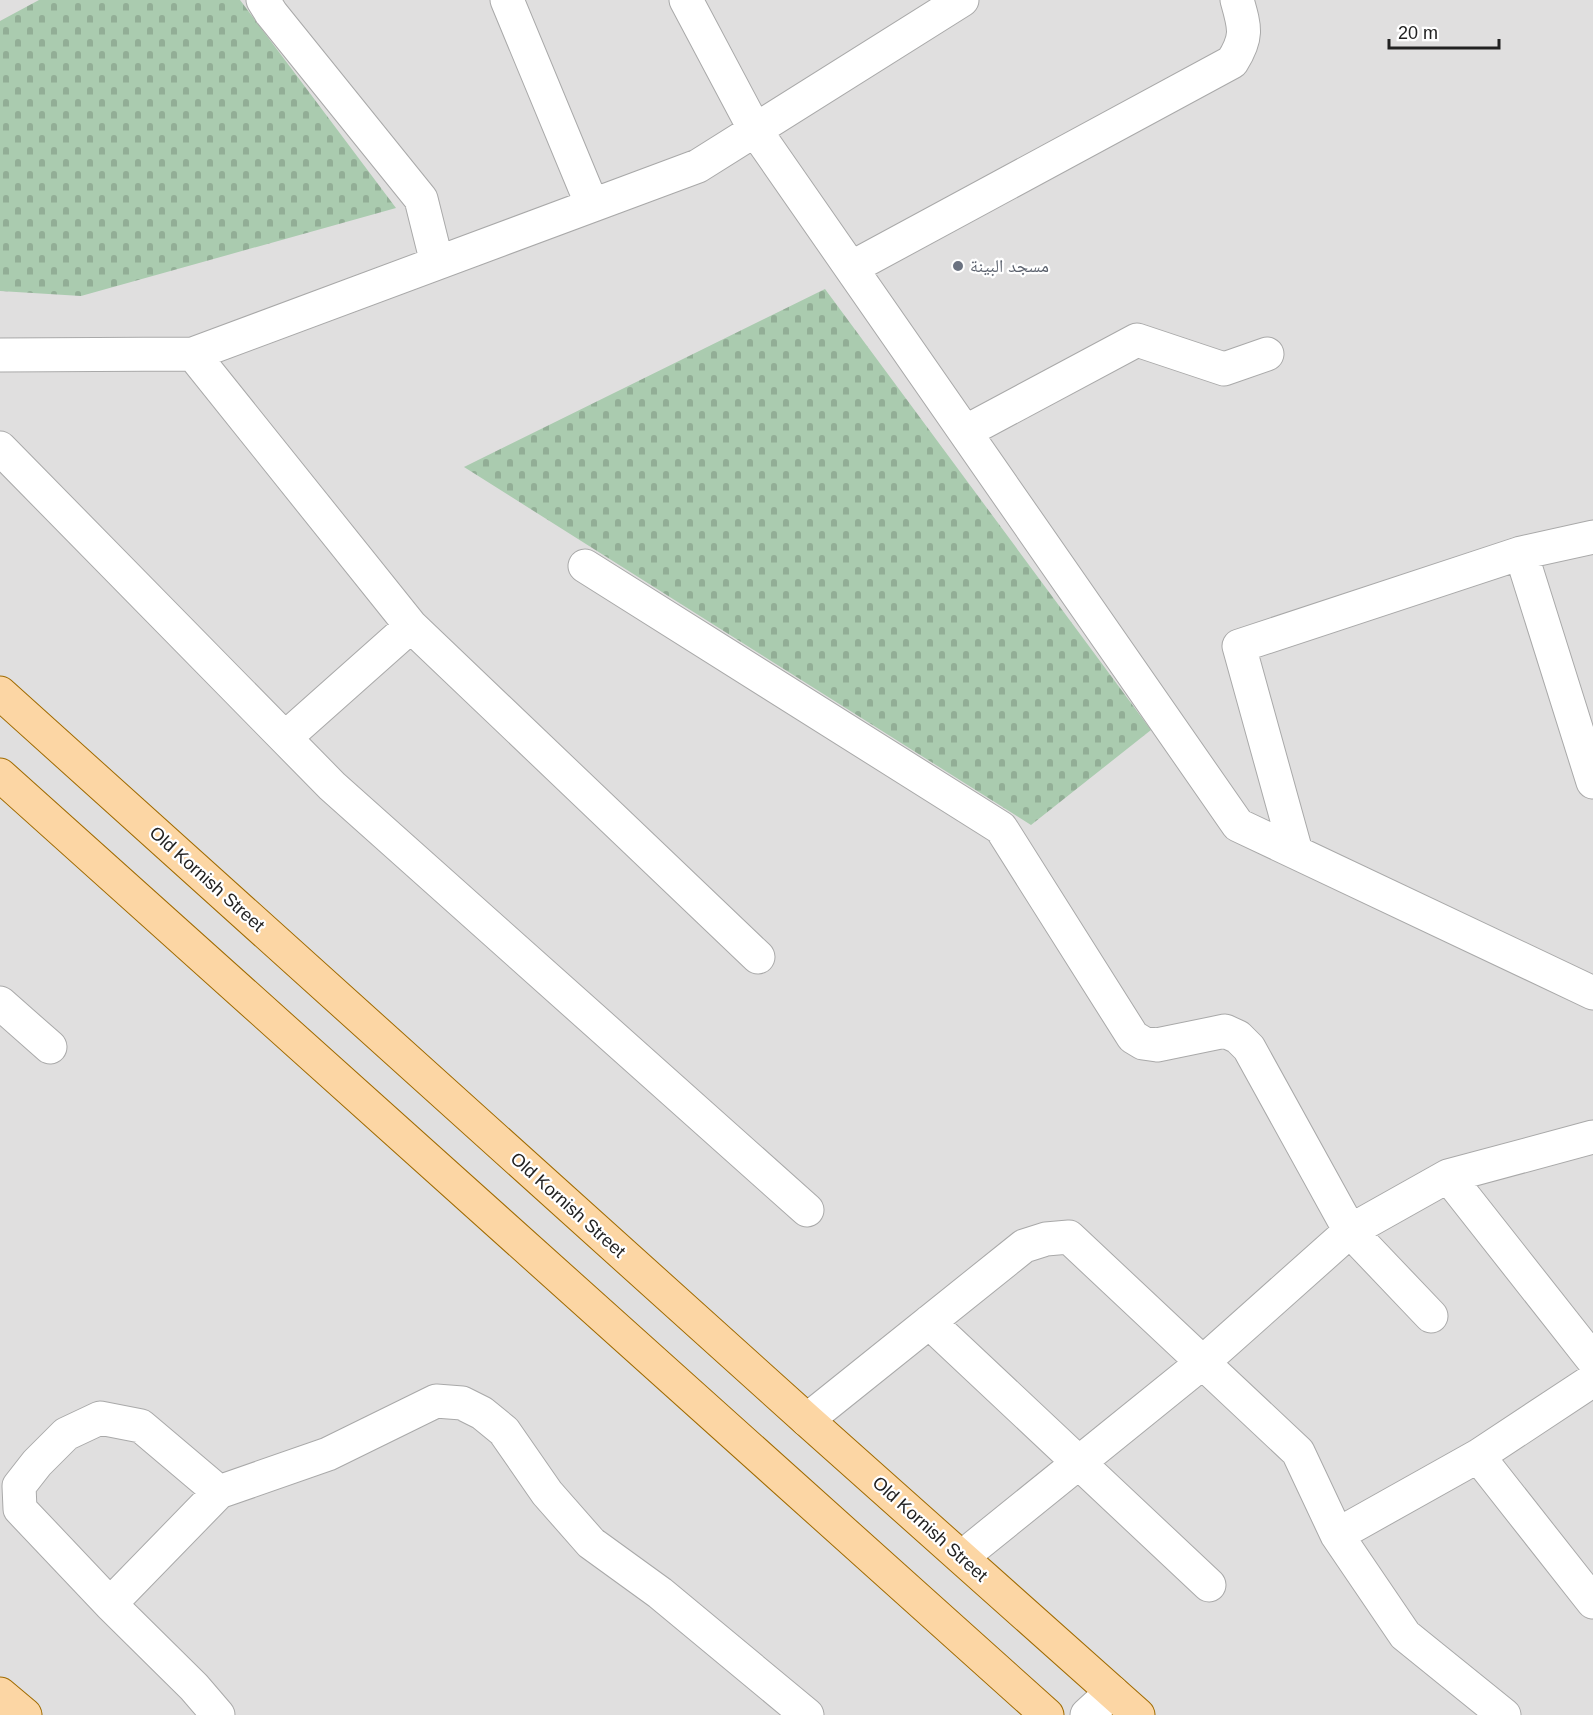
<svg xmlns="http://www.w3.org/2000/svg" width="1593" height="1715" font-family="Helvetica,'Noto Naskh Arabic',sans-serif">
<defs>
<pattern id="cemetery-stones" width="16" height="16" patternUnits="userSpaceOnUse" patternTransform="scale(1.5)"><rect width="16" height="16" fill="#aacbaf"/><path d="M2 7V4a2 2 0 0 1 4 0v3zM10 15v-3a2 2 0 0 1 4 0v3z" fill="#92ae96"/></pattern>
</defs>
<rect width="100%" height="100%" fill="#f2efe9"/>
<path fill="#e0dfdf" d="M0 0H1593V1715H0Z"/>
<path fill="url(#cemetery-stones)" d="M39 0H240L396 208 81 296 0 291V21Z
M825 289 1151 730 1031 825 464 467Z"/>
<g fill="none" stroke-linecap="round" stroke-linejoin="round">
<defs>
<path id="minor" d="M263 0 271 13 421 199 437 263
M507 0 592 205
M686 0 755 130 1238 825 1593 993
M851 268 1232 62C1248 37 1245 28 1237 0
M193 354 411 626 758 957
M0 355 193 354 698 166 962 0
M965 432 1137 340 1224 369 1267 354
M0 448 332 786 807 1210
M1521 553 1593 782
M585 566 1001 828 1133 1037 1143 1043 1157 1045 1225 1031 1238 1037 1249 1048 1350 1231 1431 1316
M285 738 411 626
M1296 852 1239 646 1521 553 1593 537
M0 1003 50 1047
M1448 1176 1593 1360
M929 1322 1209 1585
M807 1420 1024 1246 1046 1239 1069 1237 1298 1452 1337 1535 1405 1635 1504 1715
M1478 1456 1593 1602
M1337 1535 1478 1456 1593 1380
M962 1557 1202 1363 1350 1231 1448 1176 1593 1137
M110 1604 219 1492 328 1454 436 1401 462 1403 482 1413 504 1431 547 1493 591 1543 660 1593 807 1715
M218 1715 194 1687 110 1604 20 1509 19 1486 37 1463 66 1434 100 1418 141 1426 219 1492
M1087 1715 1112 1692"/>
<path id="major" d="M0 693 807 1420 1138 1715
M0 775 1047 1715
M0 1694 25 1715"/>
</defs>
<use href="#minor" stroke="#a9a9a9" stroke-width="35"/>
<use href="#major" stroke="#a06b00" stroke-width="35"/>
<use href="#minor" stroke="#fff" stroke-width="33"/>
<use href="#major" stroke="#fcd6a4" stroke-width="33"/>
</g>
<circle fill="#6b7280" stroke="#fff" stroke-width="2" cx="958" cy="266" r="6"/>
<g text-anchor="middle" stroke-width="4.5" stroke-linejoin="round" paint-order="stroke">
<g font-size="18" fill="#5b616d" stroke="#fff" text-anchor="start">
<text x="970" y="272">مسجد البينة</text>
</g>
<g font-size="18" fill="#222" stroke="#fff">
<text transform="translate(207 879) rotate(42)" y="6">Old Kornish Street</text>
<text transform="translate(568 1205) rotate(42)" y="6">Old Kornish Street</text>
<text transform="translate(930 1529) rotate(42)" y="6">Old Kornish Street</text>
</g>
</g>
<path d="M1389 39v9h110v-9" fill="none" stroke="#222222" stroke-width="3"/>
<text x="1398" y="39" font-size="18" fill="#222222" stroke="#ffffff" stroke-width="4.5" paint-order="stroke">20 m</text>
</svg>
